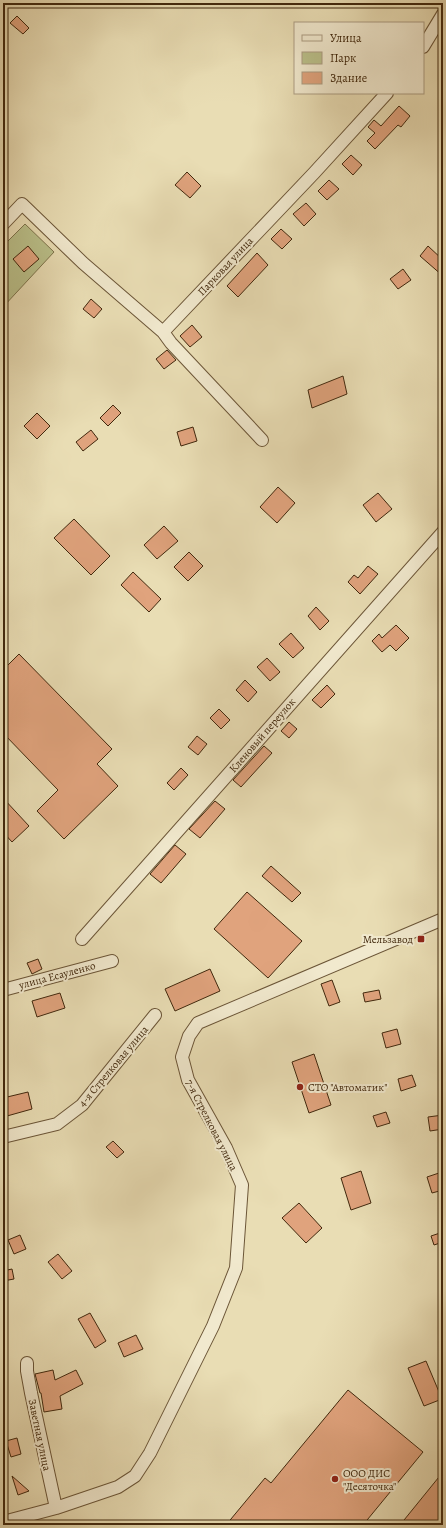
<svg xmlns="http://www.w3.org/2000/svg" width="446" height="1528" font-family="Alegreya,serif">
<rect width="100%" height="100%" fill="#e9ddb4"/>
<filter id="stains"><feTurbulence type="fractalNoise" baseFrequency=".005" numOctaves="4"/><feColorMatrix values="0 0 0 0 .2 0 0 0 0 .09 0 0 0 0 .02 0 0 0 .5 -.17"/></filter>
<radialGradient id="worn" r=".72"><stop offset=".6" stop-color="#630" stop-opacity="0"/><stop offset="1" stop-color="#630" stop-opacity=".3"/></radialGradient>
<path fill="#bac08a" stroke="#7e744c" d="M25 224 54 252 3 307V246Z"/>
<path fill="#e0a37d" stroke="#41280d" d="M17 16 29 28 23 34 10 23Z
M399 106 410 116 401 127 398 125 375 149 367 141 375 133 368 127 374 120 381 126Z
M351 155 362 165 353 175 342 164Z
M187 172 201 186 190 198 175 185Z
M329 180 339 189 327 200 318 191Z
M306 203 316 214 304 226 293 214Z
M281 229 292 239 282 249 271 239Z
M28 246 39 259 24 272 13 259Z
M428 246 443 260V276L420 256Z
M257 253 268 265 238 297 227 286Z
M403 269 411 280 398 289 390 279Z
M91 299 102 309 94 318 83 309Z
M192 325 202 337 190 347 180 336Z
M167 350 176 360 164 369 156 359Z
M343 376 347 394 312 408 308 390Z
M113 405 121 413 108 426 100 418Z
M37 413 50 426 37 439 24 426Z
M193 427 197 441 181 446 177 432Z
M91 430 98 439 83 451 76 442Z
M278 487 295 503 277 523 260 507Z
M378 493 392 509 376 522 363 505Z
M74 519 110 556 91 575 54 538Z
M164 526 178 541 157 559 144 545Z
M189 552 203 566 188 581 174 567Z
M368 566 378 574 360 594 348 582 354 575 358 578Z
M133 572 161 599 149 612 121 585Z
M316 607 329 621 320 630 308 616Z
M396 625 409 638 396 651 390 645 382 652 372 641 379 634 382 638Z
M291 633 304 648 293 658 279 644Z
M19 654 112 749 97 764 118 786 64 839 37 811 58 790 3 733V670Z
M267 658 280 672 270 681 257 667Z
M245 680 257 692 248 702 236 690Z
M327 685 335 694 321 708 312 700Z
M219 709 230 720 221 729 210 718Z
M289 722 297 729 289 738 281 731Z
M197 736 207 744 198 755 188 747Z
M264 746 272 753 241 787 233 780Z
M181 768 188 775 174 790 167 783Z
M3 798 29 826 12 842 3 832Z
M215 801 225 809 200 838 189 829Z
M175 845 186 854 161 883 150 874Z
M271 866 301 893 292 902 262 876Z
M247 892 302 941 268 978 214 929Z
M38 959 42 969 32 974 27 963Z
M210 969 220 991 175 1011 165 989Z
M332 980 340 1002 329 1006 321 984Z
M379 990 381 999 365 1002 363 993Z
M60 993 65 1008 37 1017 32 1001Z
M397 1029 401 1044 386 1048 382 1033Z
M314 1054 331 1105 309 1113 292 1062Z
M412 1075 416 1086 401 1091 398 1079Z
M28 1092 32 1109 7 1116 3 1098Z
M386 1112 390 1123 377 1127 373 1116Z
M443 1115V1129L430 1131 428 1117Z
M113 1141 124 1152 117 1158 106 1147Z
M361 1171 371 1203 351 1210 341 1178Z
M439 1173 443 1185V1190L432 1193 427 1177Z
M299 1203 322 1228 306 1243 282 1218Z
M443 1232V1242L434 1245 431 1236Z
M20 1235 26 1249 14 1254 8 1240Z
M58 1254 72 1271 62 1279 48 1262Z
M12 1269 14 1279 3 1281V1271Z
M90 1313 106 1341 95 1348 78 1319Z
M136 1335 143 1349 124 1357 118 1343Z
M426 1361 442 1399 424 1406 408 1368Z
M53 1370 55 1380 76 1370 83 1384 60 1396 62 1409 44 1412 41 1393H40L35 1374Z
M348 1390 423 1452 363 1525H226L265 1478 271 1483Z
M17 1438 21 1454 11 1457 6 1441Z
M443 1472V1525H400Z
M12 1476 29 1491 18 1495Z"/>
<g fill="none" stroke-linecap="round" stroke-linejoin="round">
<defs>
<path id="street" d="M423 47 443 14
M3 224 22 204 83 263 163 332
M262 440 171 343 163 332 314 173 387 93
M82 939 443 532
M3 990 112 961
M3 1137 57 1124 82 1105 155 1015
M27 1363V1371L31 1393 56 1508
M3 1522 56 1508 118 1487 135 1476 150 1453 213 1326 236 1268 242 1185 226 1148 188 1080 182 1057 189 1036 198 1023 443 919"/>
</defs>
<use href="#street" stroke="#6b5537" stroke-width="14"/>
<use href="#street" stroke="#f1e9ce" stroke-width="12"/>
</g>
<g fill="#8f2418" stroke="#f1e9ce" stroke-width="1.5">
<rect x="417" y="935" width="8" height="8" rx="2"/>
<circle cx="300" cy="1087" r="4"/>
<circle cx="335" cy="1479" r="4"/>
</g>
<g text-anchor="middle" stroke-width="4" stroke-linejoin="round" paint-order="stroke">
<g font-size="11" fill="#41280d" stroke="#f1e9ce">
<text transform="translate(225 266) rotate(-47)" y="4">Парковая улица</text>
<text transform="translate(262 735) rotate(-49)" y="4">Кленовый переулок</text>
<text transform="translate(57 975) rotate(-15)" y="4">улица Есауленко</text>
<text transform="translate(113 1066) rotate(-50)" y="4">4-я Стрелковая улица</text>
<text transform="translate(212 1125) rotate(63)" y="4">7-я Стрелковая улица</text>
<text transform="translate(40 1435) rotate(78)" y="4">Заветная улица</text>
</g>
<g font-size="11" fill="#41280d" stroke="#f1e9ce" text-anchor="start">
<text x="413" y="943" text-anchor="end">Мельзавод</text>
<text x="308" y="1091">СТО "Автоматик"</text>
<text x="343" y="1477">ООО ДИС<tspan x="343" dy="13">"Десяточка"</tspan></text>
</g>
</g>
<rect width="446" height="1528" fill="none" stroke="#e9ddb4" stroke-width="16"/>
<rect x="4" y="4" width="438" height="1520" fill="none" stroke="#41280d" stroke-width="2"/>
<rect x="8" y="8" width="430" height="1512" fill="none" stroke="#41280d"/>
<rect x="294" y="22" width="130" height="72" fill="#f1e9ce" stroke="#ab9c81"/>
<rect x="302" y="35" width="20" height="6" fill="#f1e9ce" stroke="#ab9c81"/>
<text x="330" y="42" font-size="12" fill="#41280d">Улица</text>
<rect x="302" y="52" width="20" height="12" fill="#bac08a" stroke="#ab9c81"/>
<text x="330" y="62" font-size="12" fill="#41280d">Парк</text>
<rect x="302" y="72" width="20" height="12" fill="#e0a37d" stroke="#ab9c81"/>
<text x="330" y="82" font-size="12" fill="#41280d">Здание</text>
<rect width="100%" height="100%" filter="url(#stains)"/>
<rect width="100%" height="100%" fill="url(#worn)"/>
</svg>
